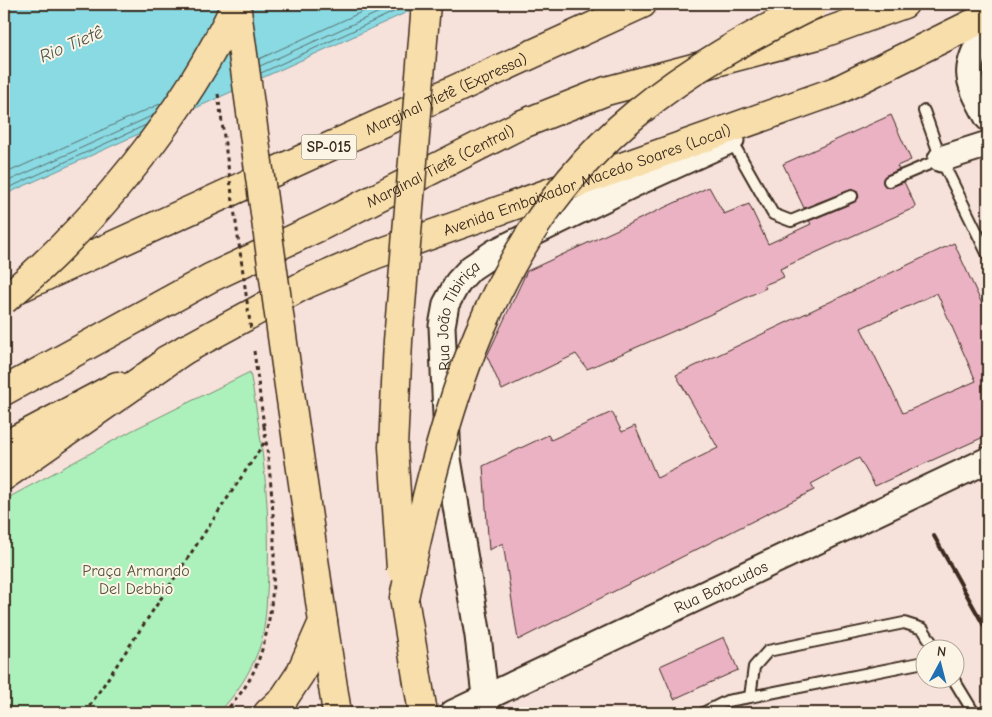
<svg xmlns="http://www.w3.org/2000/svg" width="992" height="717" font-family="'Comic Neue',sans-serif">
<rect width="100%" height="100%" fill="#f7e1db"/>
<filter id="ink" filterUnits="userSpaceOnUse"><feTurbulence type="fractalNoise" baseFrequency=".02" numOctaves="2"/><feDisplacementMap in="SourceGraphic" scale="10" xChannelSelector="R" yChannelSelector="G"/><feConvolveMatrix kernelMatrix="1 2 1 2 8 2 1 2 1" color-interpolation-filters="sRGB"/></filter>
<g filter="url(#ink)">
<path fill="#acf1bc" stroke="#748e6d" d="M250 372C263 445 272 518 267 593 266 611 265 632 259 649 250 673 236 695 218 713H4V500L133 430Z"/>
<path fill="#89dae3" stroke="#6a9494" d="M4 4H425L4 195Z"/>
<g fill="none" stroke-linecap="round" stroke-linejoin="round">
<path stroke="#5a706d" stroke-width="1" d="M259 59 379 4
M260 66 397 4
M261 73 411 4
M4 174 162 103
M4 183 154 115
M4 190 146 125"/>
</g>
<path fill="#ebb2c4" stroke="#3b2a1e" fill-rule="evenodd" d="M891 115 911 160 897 166 899 169 884 177 883 183 889 188 904 182 916 207 780 269 784 277 764 285 766 288 692 323 587 369 576 354 502 390 487 356 527 271 709 187 724 214 749 204 768 244 811 224 809 221 855 202 859 197 857 191 850 190 804 208 783 164Z
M954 243 988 317V435L875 486 859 458 811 484 814 490 518 640 503 543 489 550 483 466 548 435 551 440 612 412 622 432 635 426 657 478 718 448 676 375ZM937 293 976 381 903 413 861 328Z
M724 637 738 670 674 699 660 666Z"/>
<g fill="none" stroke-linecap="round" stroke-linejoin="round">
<defs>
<path id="service" d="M924 111 941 159 988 255
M731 140 773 214 791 221 852 196
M889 181 941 159
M954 680 974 713
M750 697 924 662
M703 713 727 701 750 697 754 667 768 651 904 623 923 629 936 650"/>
<g id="tertiary">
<path d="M988 24C965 71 962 71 988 118"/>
<path d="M941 159 988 144"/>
<path id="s1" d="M453 713 988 460"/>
<path id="s2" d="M487 713 478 636 448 459 442 326 446 304 458 282 471 268 495 252 636 183 731 140"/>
</g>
<path id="primary" d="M404 598 423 713
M323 622 337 713"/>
<g id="trunk">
<path id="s3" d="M166 360 306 284 374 255 836 91 988 16"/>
<path id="s4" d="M4 391 210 278 323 225 520 125 606 91 818 35 904 4"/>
<path d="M4 446 117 386"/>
</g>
<g id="motorway">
<path id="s5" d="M22 287 642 4"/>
<path d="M4 476 187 348"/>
<path d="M268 713 284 698 300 674 323 622 287 372"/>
</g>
</defs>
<use href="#service" stroke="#3b2a1e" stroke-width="14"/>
<use href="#tertiary" stroke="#3b2a1e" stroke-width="29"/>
<use href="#primary" stroke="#3b2a1e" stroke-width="31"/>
<use href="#trunk" stroke="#3b2a1e" stroke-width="31"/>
<use href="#motorway" stroke="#3b2a1e" stroke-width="31"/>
<path stroke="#3b2a1e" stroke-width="3" stroke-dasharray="4 4" stroke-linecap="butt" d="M85 713 266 440
M224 713C231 705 239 696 245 687 287 623 274 499 264 426"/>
<use href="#service" stroke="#fcf5e5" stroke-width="10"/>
<use href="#tertiary" stroke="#fcf5e5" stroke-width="25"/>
<use href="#primary" stroke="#f8deab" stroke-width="28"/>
<use href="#trunk" stroke="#f8deab" stroke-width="28"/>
<use href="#motorway" stroke="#f8deab" stroke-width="28"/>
<path stroke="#3b2a1e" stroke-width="4" d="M934 536 988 633"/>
<defs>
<path id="motorway-bridge" d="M236 4 287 372
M4 300C95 224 186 112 236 4
M401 569 393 447 398 341 426 4
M404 598C443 416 486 237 637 113 691 68 752 35 815 4"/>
</defs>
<use href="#motorway-bridge" stroke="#3b2a1e" stroke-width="31" stroke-linecap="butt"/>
<path stroke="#3b2a1e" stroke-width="3" stroke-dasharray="4 4" stroke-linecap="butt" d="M218 94 251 330
M254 351 264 426"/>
<use href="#motorway-bridge" stroke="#f8deab" stroke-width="28"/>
</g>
</g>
<g text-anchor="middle" stroke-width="4" stroke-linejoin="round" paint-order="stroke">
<rect fill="#fcf5e5" stroke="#75675a" stroke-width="1" x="301.5" y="134.5" width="55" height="25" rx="4"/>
<g font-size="15" font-weight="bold" fill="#3b2a1e">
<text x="329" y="152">SP-015</text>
</g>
<g font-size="16" fill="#3b2a1e" stroke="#fcf5e5">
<text dy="6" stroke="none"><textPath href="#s5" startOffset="466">Marginal Tietê (Expressa)</textPath></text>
<text dy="6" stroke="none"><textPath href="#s4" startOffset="491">Marginal Tietê (Central)</textPath></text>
<text dy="6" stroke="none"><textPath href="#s3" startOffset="459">Avenida Embaixador Macedo Soares (Local)</textPath></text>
<text dy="6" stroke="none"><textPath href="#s2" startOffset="405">Rua João Tibiriça</textPath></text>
<text dy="6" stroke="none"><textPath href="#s1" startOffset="296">Rua Botocudos</textPath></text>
</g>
<g font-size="16" fill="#52523e" stroke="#fcf5e5">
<text x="136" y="576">Praça Armando<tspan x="136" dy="18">Del Debbio</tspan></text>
</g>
<g font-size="18" font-style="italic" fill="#4e564f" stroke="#fcf5e5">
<text transform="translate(71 44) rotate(-23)" y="6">Rio Tietê</text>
</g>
</g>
<rect width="992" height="717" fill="none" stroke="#fcf5e5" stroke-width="20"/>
<rect x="10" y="10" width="972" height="697" fill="none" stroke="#3b2a1e" stroke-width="2" filter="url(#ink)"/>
<g transform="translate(940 664) rotate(7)"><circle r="24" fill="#fcf5e5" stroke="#afa495"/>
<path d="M0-4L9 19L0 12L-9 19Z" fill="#1f6fb2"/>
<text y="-8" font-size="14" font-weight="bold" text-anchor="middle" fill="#3b2a1e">N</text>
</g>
</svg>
